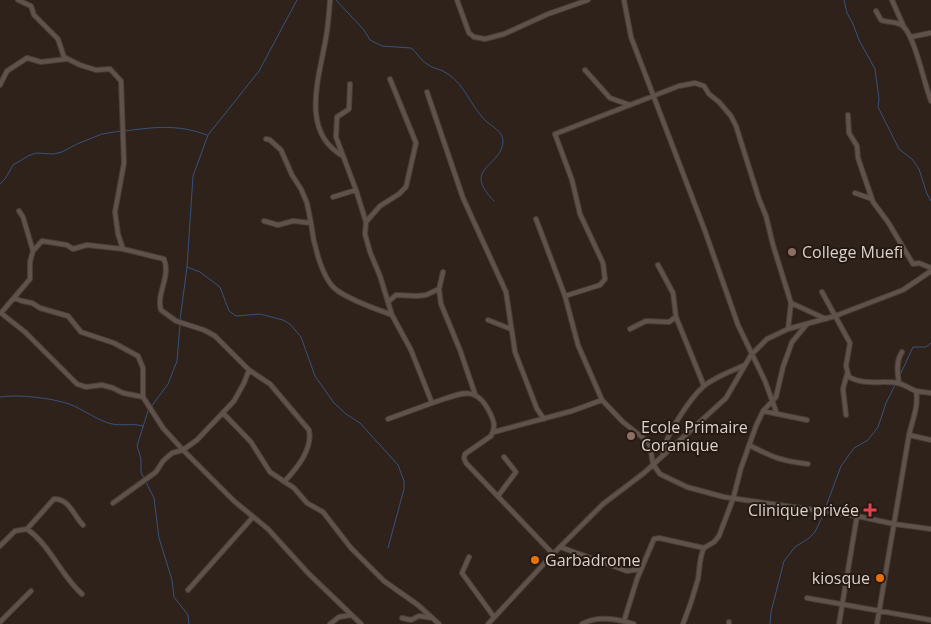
<svg xmlns="http://www.w3.org/2000/svg" width="931" height="624" font-family="'Open Sans',sans-serif">
<rect width="100%" height="100%" fill="#2f221b"/>
<g fill="none" stroke-linecap="round" stroke-linejoin="round">
<path stroke="#37527e" stroke-width="1" d="M336 0 364 30 370 40 382 46 411 48C417 52 420 60 427 64 433 69 442 69 448 74 464 84 471 106 484 119 490 126 504 131 503 142 501 167 461 168 494 201
M844 0 847 13 853 24 859 40 875 69 879 99 878 107 899 149 912 159 919 169 927 194 931 201
M125 131C155 127 177 124 207 135
M0 184 5 179 13 165 28 156 36 153 53 154 62 152 77 144 102 134 121 131
M187 267 200 272 220 287 229 311 236 316 260 314 283 320 290 324 301 337 315 376 334 403 346 414 360 423 398 465 404 481V489L388 548
M180 320 187 267 193 176 208 135 259 71 297 0
M900 375 913 347H926L931 343
M0 397C19 394 51 398 69 404 83 409 98 421 112 424 122 426 132 423 143 426
M144 478 141 472V459L137 446 148 411 168 384 177 361 180 324
M146 482 154 498 159 538 172 580 174 597 188 615 189 624
M825 509 841 466 854 448 868 440 878 427 886 403 895 385
M770 624 771 612 784 561 795 547 809 538 815 532 824 513"/>
<defs>
<path id="minor" d="M18 0 31 6 34 15 58 39 64 57 80 65 96 70 110 69 121 81 124 163 115 212 118 234 123 249 164 259C171 277 156 293 161 310L176 321 204 330 215 336 249 370 270 384 309 430C313 449 297 468 285 481
M330 0C329 14 328 29 325 43 318 81 301 133 343 156
M457 0 469 33 474 37 485 39 504 34 548 14 588 0
M624 0 631 37 705 231 738 325 765 381 777 414
M892 0 904 27
M876 11 881 20C888 23 897 21 903 26 915 37 924 83 931 101
M911 37 930 33
M585 70 610 98 630 105
M350 84 349 109 337 117 336 137 356 190 366 222
M0 85 7 71 27 58 41 62 67 59
M427 92 463 198 506 292 515 352 537 409 544 419
M848 115 849 133 857 146 858 158 873 202 888 222 913 264 919 263 931 268
M266 139 270 140 281 150 292 175 301 189 307 203 311 223
M855 193 872 199
M333 197 356 190
M536 219 565 296 578 345 602 400 623 422 647 441 650 446 653 464 660 474 687 487 724 497 857 516
M264 221 278 225 293 221 311 223C313 242 322 281 338 291 354 302 374 308 392 315
M33 251 42 241 67 245 73 249 87 245 123 249
M658 265 673 293 676 317 704 386
M443 272 439 289 441 304 460 350 475 394
M822 292 850 343 846 366 849 377C865 386 882 380 897 383 904 384 910 389 916 391 919 406 912 421 909 435L877 624
M565 296 600 285 605 279 603 263 580 214 572 180 555 134 679 86 695 83 704 86 709 94 719 102 731 116 736 126 759 199 766 216 773 245 791 303 826 319
M14 298 22 301 32 303 40 308 68 316 81 332 114 343 138 356 143 368V397L163 428 183 450 234 501 268 529 308 573 361 624
M388 302 396 295 417 296 426 295 439 289
M1 313 25 332 77 384 86 387 102 385 113 388 123 393 143 397
M1 313 30 279V262L33 251 23 217 19 211
M488 320 511 329
M630 329 646 321 669 322 676 317
M788 329 791 303
M899 383C897 372 896 361 902 352
M916 391 931 393
M432 403C459 395 475 382 490 413 494 421 496 427 491 436L465 454 464 458 466 463 553 554
M763 411 807 420
M223 413 251 442 270 472 294 488 307 503 323 512 351 548 384 581 418 605 439 624
M846 415 843 389 847 374
M388 419 432 403 411 350 392 315 380 276 370 252 365 234 366 222 380 206 399 194 406 187 416 143 390 79
M494 432 572 411 602 400
M909 435 931 440
M749 445C772 457 781 461 808 464
M663 455C663 438 691 397 704 386 715 377 732 371 745 365
M498 496 516 472 504 457
M113 503 156 472 163 461 172 453 183 450 197 440 234 401 244 383 249 370
M27 529 54 499C70 499 73 515 83 525
M0 546 15 531 27 529C51 546 61 576 82 594
M560 547 627 571 641 569
M469 557 462 573 494 617
M188 590 253 517
M807 598 931 620
M402 618 411 620 419 616 432 618
M624 621 637 579 654 539 659 538 704 548
M0 622 31 591
M330 624 339 617 351 615
M488 624 553 554 603 504 644 473 726 398 751 355 767 339 788 329 835 316 903 290 931 271
M582 624C597 615 618 619 634 624
M683 624C689 609 694 594 698 579 700 568 699 558 704 548L714 542 719 536 733 499 741 468 756 426 763 411 776 397 783 367 792 342 807 324
M729 624V622
M839 624 857 516 894 524 931 529"/>
</defs>
<use href="#minor" stroke="#493f3a" stroke-width="6"/>
<use href="#minor" stroke="#60524a" stroke-width="4"/>
</g>
<g fill="#8d6e63" stroke="#251912" stroke-width="2">
<circle cx="792" cy="252" r="5"/>
<circle cx="631" cy="436" r="5"/>
</g>
<path fill="#e0444e" stroke="#251912" stroke-width="2" d="M867.5 502.5h5v5h5v5h-5v5h-5v-5h-5v-5h5z"/>
<g fill="#e8710a" stroke="#251912" stroke-width="2">
<circle cx="535" cy="560" r="5"/>
<circle cx="880" cy="578" r="5"/>
</g>
<g text-anchor="middle" stroke-width="4" stroke-linejoin="round" paint-order="stroke">
<g font-size="16" fill="#dbd2cd" stroke="#251912" text-anchor="start">
<text x="802" y="258">College Muefi</text>
<text x="641" y="433">Ecole Primaire<tspan x="641" dy="18">Coranique</tspan></text>
<text x="859" y="516" text-anchor="end">Clinique privée</text>
<text x="545" y="566">Garbadrome</text>
<text x="870" y="584" text-anchor="end">kiosque</text>
</g>
</g>
</svg>
